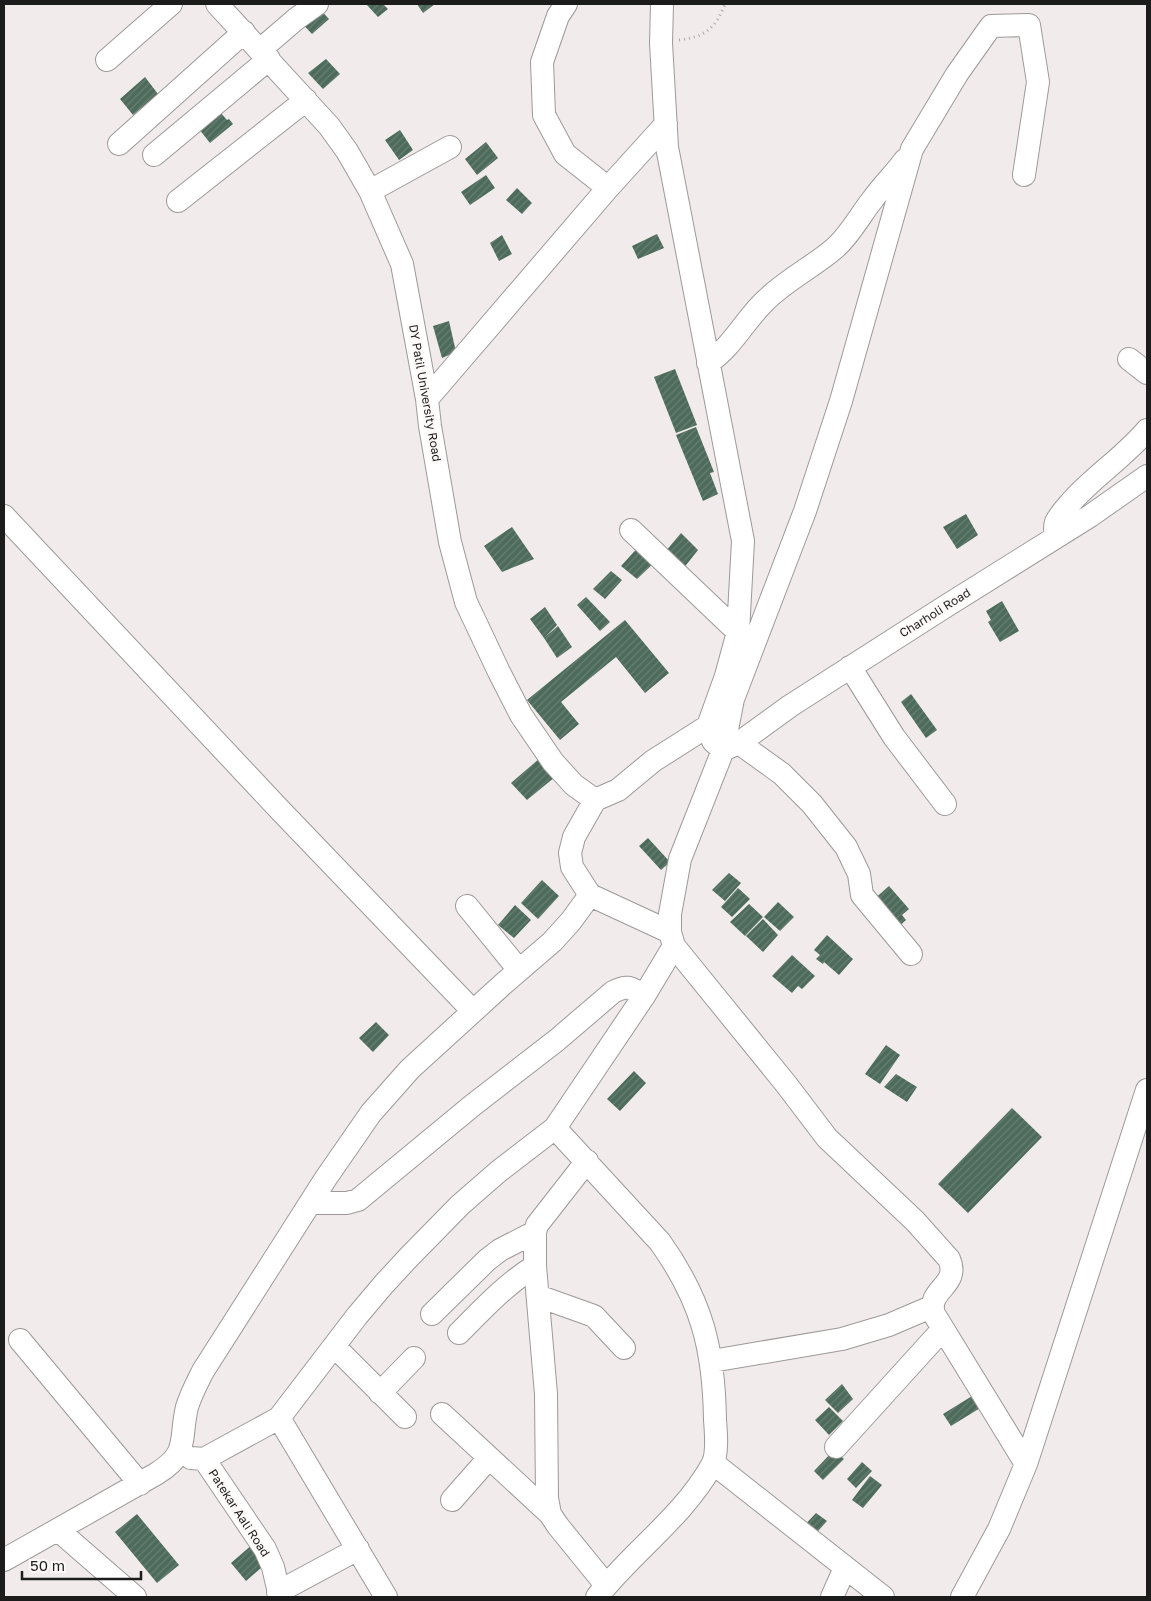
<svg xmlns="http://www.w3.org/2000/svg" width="1151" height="1601" font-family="'Golos Text',sans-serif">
<defs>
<pattern id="building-hatch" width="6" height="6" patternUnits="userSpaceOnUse" patternTransform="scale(1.25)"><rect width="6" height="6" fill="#4d6b5b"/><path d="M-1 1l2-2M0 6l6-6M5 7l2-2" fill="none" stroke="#687f73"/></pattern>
</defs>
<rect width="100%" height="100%" fill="#f1ebeb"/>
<path fill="url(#building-hatch)" d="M315 4 329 19 312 34 297 18Z
M366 4H383L388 9 378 17Z
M417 4H435L423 13Z
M326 59 340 74 323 89 308 73Z
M145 77 158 94 133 115 120 99Z
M220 112 227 120 229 119 233 124 210 143 199 129Z
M400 130 413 150 399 160 385 140Z
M486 142 498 158 477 175 465 159Z
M486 175 495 188 470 205 461 192Z
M517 188 532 203 522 214 506 200Z
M657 234 664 248 638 259 632 246Z
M502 235 512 254 499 261 490 243Z
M449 321 456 352 442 358 433 326Z
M675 369 697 425 676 433 654 377Z
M696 427 714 472 710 473 718 494 703 501 676 435Z
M966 514 978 535 957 549 943 527Z
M512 527 534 559 502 572 484 546Z
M681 533 698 550 683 569 665 552Z
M641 544 658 559 637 579 621 566Z
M611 571 622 580 605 599 593 589Z
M586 597 610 622 600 631 577 605Z
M1002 601 1019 631 1000 642 988 622 991 620 986 611Z
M545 607 557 625 544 638 530 619Z
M625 620 669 673 645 693 616 657 561 702 579 724 560 740 527 700Z
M558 626 572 647 557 658 544 638Z
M911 694 937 730 926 738 901 702Z
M540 758 555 777 527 800 511 783Z
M648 838 670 862 661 870 639 846Z
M729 873 741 883 725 901 712 890Z
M542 880 559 896 538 919 521 903Z
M889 886 909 909 902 915 906 920 895 930 871 902Z
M738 888 750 899 732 917 721 907Z
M778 902 794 917 780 931 764 917Z
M749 904 763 917 745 936 730 922Z
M515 905 531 920 514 938 498 925Z
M763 919 778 935 763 952 746 936Z
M827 935 853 959 839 975 824 962 823 964 816 959 820 955 814 950Z
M792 955 815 976 802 989 798 986 792 993 772 976Z
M376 1022 389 1035 373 1052 359 1038Z
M886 1045 900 1055 880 1084 865 1074Z
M634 1071 646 1083 620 1111 607 1099Z
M896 1074 917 1087 907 1102 884 1087Z
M1012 1108 1042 1137 968 1213 938 1184Z
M842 1384 853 1399 838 1413 825 1400Z
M977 1393 985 1405 951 1426 943 1414Z
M829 1407 843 1421 829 1435 815 1420Z
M834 1450 844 1459 823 1480 814 1471Z
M862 1462 872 1471 856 1488 847 1479Z
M870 1476 882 1485 863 1508 852 1500Z
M816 1513 827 1521 811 1539 800 1530Z
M137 1514 179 1565 157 1583 115 1532Z
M253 1544 268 1562 246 1581 231 1563Z"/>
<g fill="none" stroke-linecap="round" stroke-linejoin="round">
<defs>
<path id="minor" d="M217 4 329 126 347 151 370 191 402 264 427 399 430 426 450 542 466 602 499 672 521 715 553 762 574 785 595 800
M566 4 558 16 542 62 544 115 565 154 608 188
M662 4 661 43 667 147 743 541 738 632 726 676 708 726 713 741 723 750
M260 50 296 19 317 4
M107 60 171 4
M119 144 244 32
M154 155 269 59
M1024 175 1038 82 1029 25 991 26 957 74 912 149 841 401 805 511 733 699 723 750 680 859 670 914V932L674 946 786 1084 827 1138 915 1221 949 1259C961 1286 926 1289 934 1314L1026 1464
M370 191 450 147
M178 201 306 100
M1129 359 1147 373
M708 363C733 346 744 321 765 301 786 280 813 267 835 248 851 234 860 215 873 199 883 185 895 174 905 160
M427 399 608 188 666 124
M4 516 280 810 473 1011
M631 530 738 632
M1056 537C1055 532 1054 528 1056 522 1060 514 1067 507 1073 500 1096 475 1125 456 1147 430
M850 667 894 737 945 804
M739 743 782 774 812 804 846 847 859 874 862 895 911 954
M723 750 739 743 790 706 943 608 1090 516 1147 476
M590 895 572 867 570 853 574 837 595 800 618 790 653 761 708 726
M467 906 519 970
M555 1128 660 1242C702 1301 714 1349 715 1420 716 1432 718 1455 712 1465 683 1517 633 1551 597 1597
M587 1161 537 1225 535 1232V1266L546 1394 547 1498 550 1514 558 1526 606 1585
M310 1203H347L358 1200 473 1105 557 1040 613 992C628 984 631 988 644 996
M538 1296 594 1316 624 1348
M432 1314 487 1260 500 1250 535 1232
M459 1333C483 1309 506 1284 535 1266
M20 1340 140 1484
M334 1346 405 1417
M712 1361 842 1339 889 1325 931 1307
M380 1393 414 1358
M442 1414 550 1514
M836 1447 943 1329
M191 1458 204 1459 279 1418
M204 1459 265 1549 273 1567 280 1597
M713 1463 883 1597
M452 1500 489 1458
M58 1530 135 1597
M4 1560 156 1474C190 1453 179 1441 187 1407 191 1394 197 1383 203 1371L326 1178 371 1113 410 1069 502 985 552 942 571 921 590 895 670 932
M278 1592 358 1549
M386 1597 279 1418 357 1316 384 1284 409 1257 460 1205 499 1171 555 1128 644 996 674 946
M832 1597 845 1568
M962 1597 999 1529 1026 1464 1147 1090"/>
</defs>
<use href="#minor" stroke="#9e9999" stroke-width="24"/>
<path stroke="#aea9a9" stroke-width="3" stroke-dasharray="1 4" stroke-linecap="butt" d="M679 40C705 37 716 28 725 4"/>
<use href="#minor" stroke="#fff" stroke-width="22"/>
</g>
<g text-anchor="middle" stroke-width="5" stroke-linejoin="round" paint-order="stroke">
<g font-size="12" fill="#1d1c1c" stroke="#fef9f9">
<text transform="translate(425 393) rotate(80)" y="4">DY Patil University Road</text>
<text transform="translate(935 613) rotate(-32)" y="4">Charholi Road</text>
<text transform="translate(239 1513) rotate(57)" y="4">Patekar Aali Road</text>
</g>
</g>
<rect width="1151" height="1601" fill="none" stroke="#1d1c1c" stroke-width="10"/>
<path d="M22 1571v8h119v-8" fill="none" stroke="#1d1c1c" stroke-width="2.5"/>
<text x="30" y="1571" font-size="15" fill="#1d1c1c" stroke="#fef9f9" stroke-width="4" paint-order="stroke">50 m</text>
</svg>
